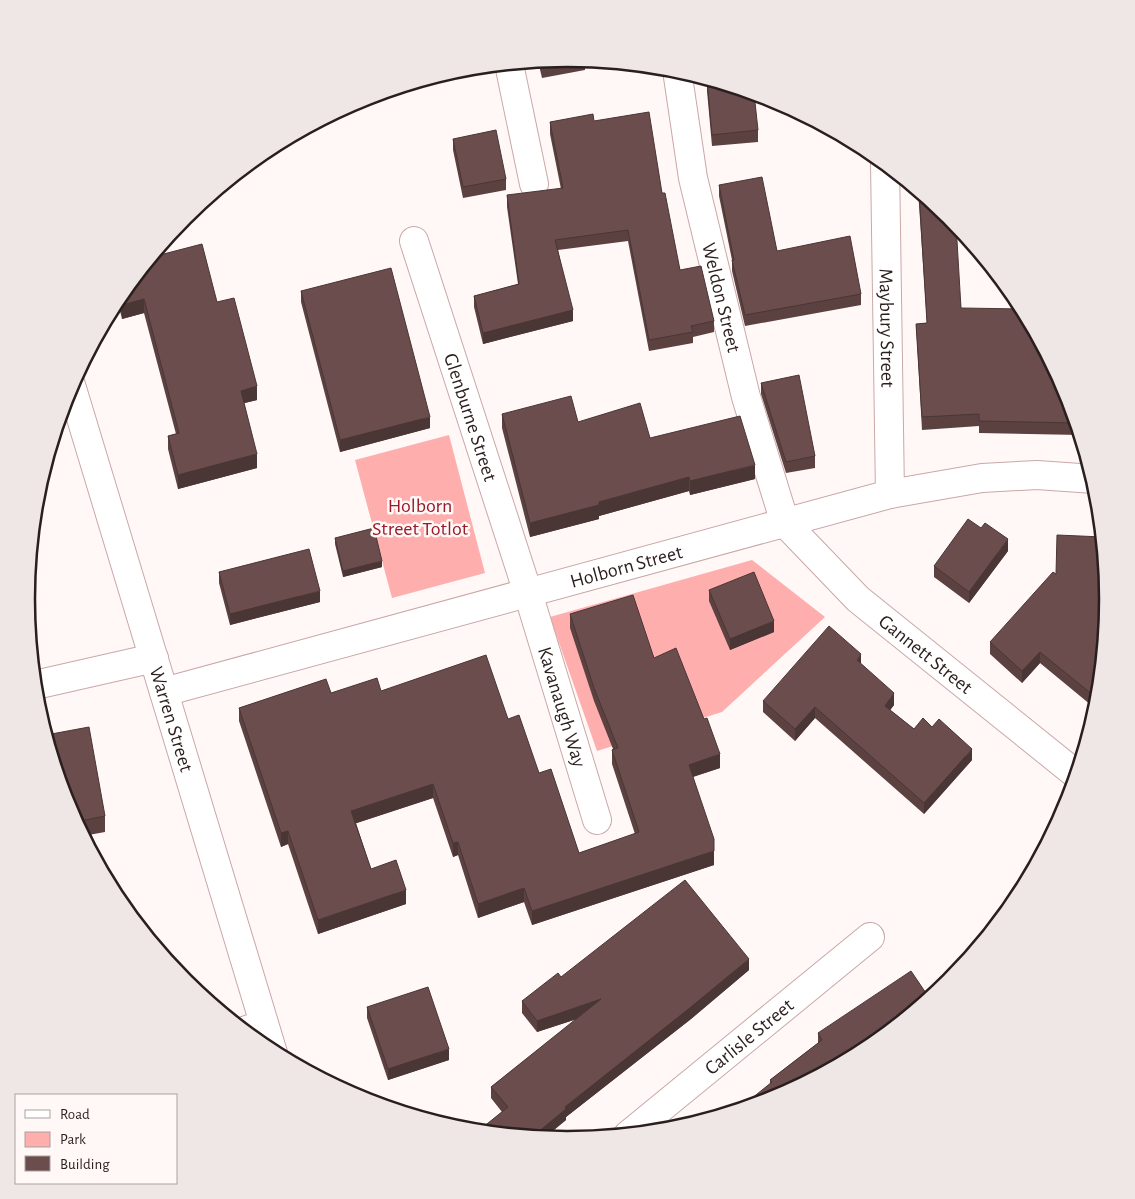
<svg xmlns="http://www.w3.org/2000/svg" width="1135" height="1199" font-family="'Alegreya Sans',sans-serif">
<rect width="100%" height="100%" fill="#fff8f7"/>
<path fill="#feaead" d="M449 435 485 573 392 598 355 460Z
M752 560 825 617 722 712 597 751 550 617Z"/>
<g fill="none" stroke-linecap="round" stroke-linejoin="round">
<defs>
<g id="street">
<path d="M509 64 534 184"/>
<path id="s1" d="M677 70 693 178 746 397 785 523 858 599 1077 775"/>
<path id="s2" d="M885 163 890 494"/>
<path id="s3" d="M414 241 528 593 597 820"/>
<path d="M35 685 154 658"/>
<path id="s4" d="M164 692 890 494 982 478 1037 475 1094 479"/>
<path d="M244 1031 264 1024"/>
<path id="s5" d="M628 1135 870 937"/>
</g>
<g id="secondary">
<path id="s6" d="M71 385 273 1053"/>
</g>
</defs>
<use href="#street" stroke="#caa8a7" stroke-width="30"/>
<use href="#secondary" stroke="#caa8a7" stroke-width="30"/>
<use href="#street" stroke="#fff" stroke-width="28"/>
<use href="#secondary" stroke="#fff" stroke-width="28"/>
</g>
<path fill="#5b4241" d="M568 58 585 60V70L542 78 538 61Z
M707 80 758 130V142L712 146 707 91Z
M594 121 662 193 680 270 714 321V332L693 337V343L649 351 628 241 558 250 573 321 483 344 474 307V296L518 284 507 207V195L561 189 550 134V122Z
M453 139 506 179V190L463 198 453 150Z
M719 185 777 251 861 294V305L745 326 732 271V260L719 196Z
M918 190 950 217 961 308 1068 393 1080 435 979 433V426L922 430 916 324 927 323Z
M152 257 217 302 257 400 244 403 257 468 178 489 168 449V436L176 434 144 313 122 319 117 299Z
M301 291 430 428 340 452 301 302Z
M761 383 815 456V468L786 473 761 394Z
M502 414 578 422 650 438 755 479 690 495 689 491 599 516V519L530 537 502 428Z
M335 538 382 567 343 577 335 544Z
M1008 551 969 603 934 577V566Z
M219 572 320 602 230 625 219 583Z
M1056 574 1109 600 1098 705 1097 710 1040 663 1022 683 990 654V642Z
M709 590 774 632 730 650 709 601Z
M570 614 654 658 720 768 693 777 714 865 532 925 524 902 478 918 458 855 453 857 433 798 356 823 371 869 406 904 318 934 288 844 281 847 239 721V708L331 693 381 691 508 719 539 773 579 853 635 834 612 764V750L613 749 594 701 570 628Z
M861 664 894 705 890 710 914 729 972 760 924 814 815 718 795 741 763 712V701Z
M67 806 105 816V832L83 836Z
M1039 860 1022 892V880Z
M749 970 691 1019 566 1117V1120L544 1138 477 1132 502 1112 491 1098V1087L577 1019 537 1032 522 1013V1001L561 977Z
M930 999 770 1084V1080L818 1043V1033Z
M367 1007 449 1060 388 1080 367 1018Z"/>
<path fill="#4a3635" d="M144 299V313L122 319V305Z
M573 310V321L483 344V333Z
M257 386V400L241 404V391Z
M430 417V428L340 452V440Z
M257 454V468L178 489V475Z
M755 465V479L690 495V481Z
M689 477V491L599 516V519L530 537V523L599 502Z
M1008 539V551L969 603V592Z
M382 561V567L343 577V571Z
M320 591V602L230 625V614Z
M774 621V632L730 650V639Z
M1040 652V663L1022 683V671Z
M861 654V665L857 660Z
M894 693V705L885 717V706Z
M815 707V718L795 741V729Z
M972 749V760L924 814V803Z
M720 754V768L689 778V765Z
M433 784V798L351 825V811Z
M288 831V844L281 847V833Z
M458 842V855L453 857V843Z
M714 851V865L532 925V911Z
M524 888V902L478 918V904Z
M406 890V904L318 934V920Z
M749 959V970L691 1019 566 1117V1120L544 1138 532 1137 565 1107Z
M601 999V1011L537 1032V1021Z
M449 1049V1060L388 1080V1069Z
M527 1131V1137L521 1136Z"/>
<path fill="#6a4d4c" stroke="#4a3635" d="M568 58 579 59 542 67 541 61Z
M707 80H709L754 93 758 130 712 135Z
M649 112 662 193H665L680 270 701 266 714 321 691 326 693 332 649 340 628 230 555 240 573 310 483 333 474 296 519 284 507 195 563 188 550 122 593 114 594 121Z
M496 130 506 179 463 187 453 139Z
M762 177 777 251 850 236 861 294 745 315 732 260H734L719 185Z
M919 191 950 217 956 224 961 308 1023 309 1068 393 1077 423 979 421V414L922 417 916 324 927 323Z
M202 244 217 302 234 298 257 386 241 391 257 454 178 475 168 436 179 433 144 299 122 305 120 296 152 257Z
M391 268 430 417 340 440 301 291Z
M799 375 815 456 786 462 761 383Z
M571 396 578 422 640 403 650 438 740 416 755 465 690 481 689 477 599 502V505L530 523 502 414Z
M968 519 981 528 985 523 1008 539 969 592 934 566Z
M374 528 382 561 343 571 335 538Z
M1057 535 1103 537 1109 600 1099 700 1040 652 1022 671 990 642 1053 572 1056 574Z
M309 549 320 591 230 614 219 572Z
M754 572 774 621 730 639 709 590Z
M633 595 654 658 676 648 704 719 707 718 720 754 689 765 714 839V851L532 911 524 888 478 904 458 842 453 843 433 784 351 811 371 869 396 860 406 890 318 920 288 831 281 833 239 708 326 679 331 693 377 678 381 691 486 655 508 719 519 715 539 773 551 769 579 853 639 832 612 750 618 748 594 688 570 614Z
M829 626 861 654 857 660 894 693 885 706 914 729 923 718 932 727 939 719 972 749 924 803 815 707 795 729 763 701Z
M89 727 105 816 76 822 67 806 46 735Z
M1039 860 1026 884 1022 880Z
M685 880 749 959 691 1007 565 1107 566 1109 532 1137 527 1131 521 1136 477 1132 508 1107 491 1087 601 999 537 1021 522 1001 558 973 561 977Z
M911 971 930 999 868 1050 774 1100 736 1111 772 1082 770 1080 822 1040 818 1033Z
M428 987 449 1049 388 1069 367 1007Z"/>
<g text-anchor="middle" stroke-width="5" stroke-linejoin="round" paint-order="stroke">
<g font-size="20" fill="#2b1f1e" stroke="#fff8f7">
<text dy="7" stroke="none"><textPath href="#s1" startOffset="232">Weldon Street</textPath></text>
<text dy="7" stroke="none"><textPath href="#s2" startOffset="165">Maybury Street</textPath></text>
<text dy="7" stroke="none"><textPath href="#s3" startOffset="185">Glenburne Street</textPath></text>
<text dy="7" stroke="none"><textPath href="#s4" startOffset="479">Holborn Street</textPath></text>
<text dy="7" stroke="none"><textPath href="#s1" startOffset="659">Gannett Street</textPath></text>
<text dy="7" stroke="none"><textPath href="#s3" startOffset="489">Kavanaugh Way</textPath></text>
<text dy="7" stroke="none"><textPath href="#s6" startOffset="349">Warren Street</textPath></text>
<text dy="7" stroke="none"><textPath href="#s5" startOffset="156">Carlisle Street</textPath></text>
</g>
<g font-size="20" fill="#991b2b" stroke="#fff8f7">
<text x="420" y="512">Holborn<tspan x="420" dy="23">Street Totlot</tspan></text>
</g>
</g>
<path d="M0 0H1135V1199H0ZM35 599a532 532 0 1 1 1064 0a532 532 0 1 1-1064 0Z" fill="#eee7e6" fill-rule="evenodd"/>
<path fill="none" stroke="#2b1f1e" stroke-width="2.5" d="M35 599a532 532 0 1 1 1064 0a532 532 0 1 1-1064 0Z"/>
<rect x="15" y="1094" width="162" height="90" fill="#fff8f7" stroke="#aaa1a0"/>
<rect x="25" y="1110" width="25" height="8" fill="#ffffff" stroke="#aaa1a0"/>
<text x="60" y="1119" font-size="15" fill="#2b1f1e">Road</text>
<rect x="25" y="1132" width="25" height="15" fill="#feaead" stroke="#aaa1a0"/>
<text x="60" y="1144" font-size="15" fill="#2b1f1e">Park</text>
<rect x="25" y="1156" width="25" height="15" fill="#6a4d4c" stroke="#aaa1a0"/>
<text x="60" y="1169" font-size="15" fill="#2b1f1e">Building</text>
</svg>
